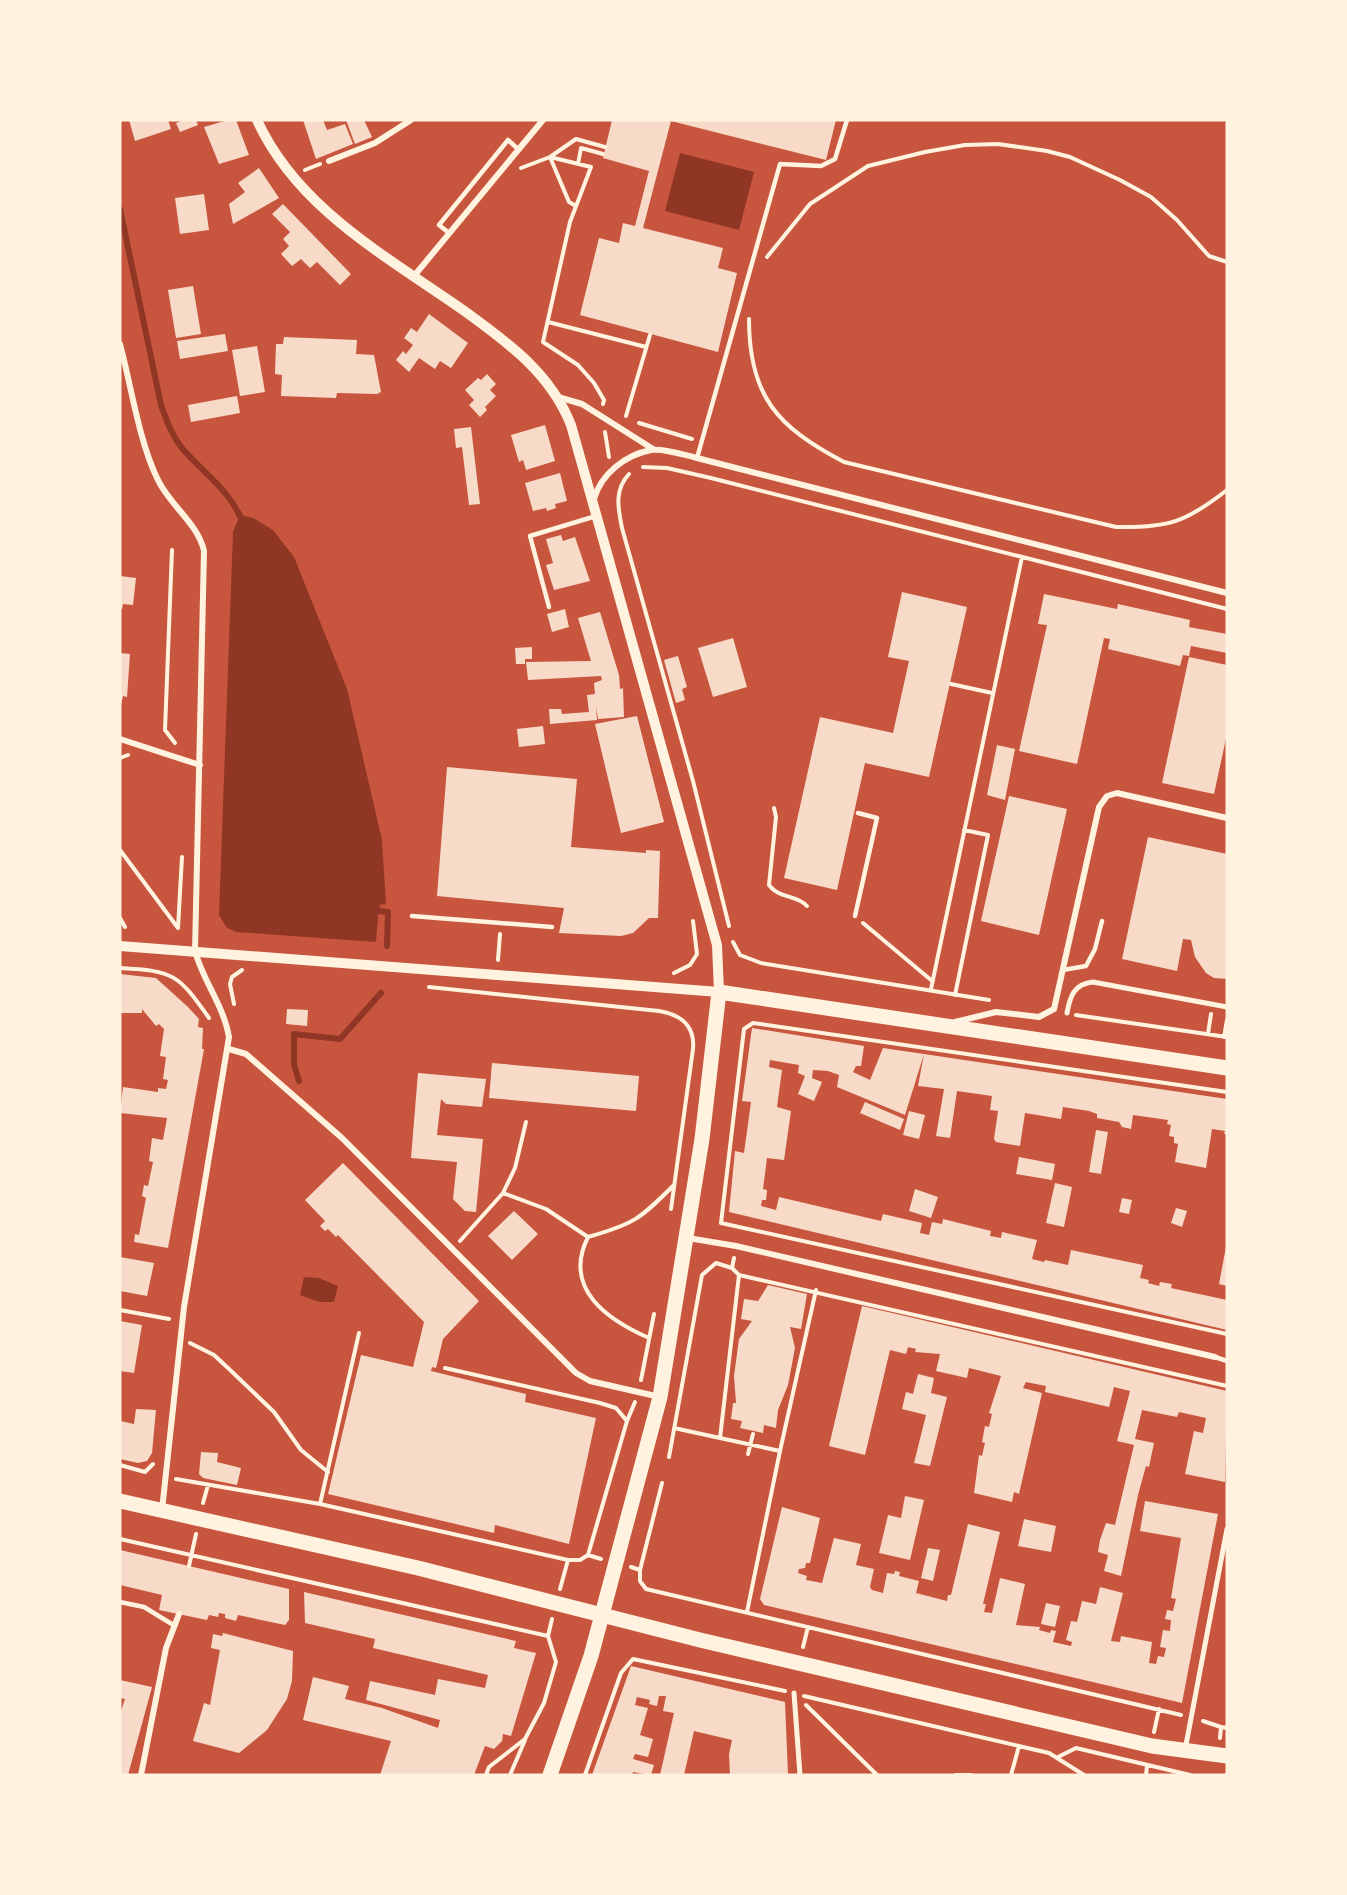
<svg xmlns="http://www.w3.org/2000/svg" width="1347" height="1895" font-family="'DM Sans',sans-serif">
<rect width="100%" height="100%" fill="#c8553d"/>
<path fill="#8f3625" d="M680 153 754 172 739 230 665 211Z
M240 515 253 518 273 530 294 557 347 689 382 840 386 904 379 905 376 942 237 932 227 928 219 915 233 532Z
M304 1277 319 1278 338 1286 334 1302H319L300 1295Z"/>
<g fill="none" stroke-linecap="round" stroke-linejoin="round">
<path stroke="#8f3625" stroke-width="6" d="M120 209 161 405C166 419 172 436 182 448 201 471 231 491 242 521
M376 905 378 911 388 912 387 946
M299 1081 294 1064V1034L340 1039 381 993"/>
</g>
<path fill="#f7dbc8" d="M129 120H168L171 129 135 141Z
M183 120H196L198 125 180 132 176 123Z
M228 120H236L249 155 219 164 204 127Z
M303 120H323L327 130 345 124 353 144 316 159Z
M346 120H364L372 137 355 144Z
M612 120H836L826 160 671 121 643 228 723 248 718 268 737 273 718 352 580 315 599 238 619 243 623 223 635 226 649 171 603 158Z
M259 168 279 198 233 224 229 204 245 192 238 183Z
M204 194 209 230 180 234 175 198Z
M283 204 351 274 340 285 317 262 310 268 301 259 292 266 281 254 289 246 283 239 290 232 272 214Z
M193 286 201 334 176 338 168 290Z
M429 314 468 343 451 368 440 361 435 369 419 358 409 372 396 360 403 351 406 354 413 345 404 338 411 328 417 332Z
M225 334 228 351 180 359 177 341Z
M284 337 357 340 356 354 374 355 381 392 377 394 337 393 336 398 281 396 282 375 275 374 276 344H283Z
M257 346 265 392 240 396 232 350Z
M487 374 496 384 490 390 496 396 485 407 487 410 480 417 469 405 474 400 465 390 478 378 481 380Z
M237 396 240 413 191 422 188 405Z
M545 425 555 461 526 470 523 460 519 462 511 435Z
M471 427 480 504 469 505 462 447 456 448 454 429Z
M560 473 567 501 555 504 556 508 547 511 546 508 533 511 525 483Z
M561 535 563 541 575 537 590 581 554 590 546 565 553 563 546 539Z
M120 576 136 578 133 605 123 604 122 609H120Z
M902 592 967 607 929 777 865 763 837 890 784 878 820 717 893 733 909 661 888 657Z
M1044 594 1117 609 1118 604 1190 620 1189 627 1227 634V653L1191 646 1189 656 1183 655 1180 666 1108 649 1110 639 1104 638 1077 764 1019 751 1047 625 1038 624Z
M565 609 569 627 552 632 547 614Z
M600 612 619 675 620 689 623 688 624 717 598 719 596 706 597 720 550 724 549 709H561L562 714 589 712 587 695 595 694 594 683 602 680 601 676 528 680 526 662 591 661 578 618Z
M733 638 747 687 713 697 698 648Z
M532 647V659H525V664H516L515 648Z
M120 653 130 654 127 697 123 696 120 709Z
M678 656 687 687 682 689 685 700 676 703 664 660Z
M1189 657 1227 665V734L1214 794 1162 783Z
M637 716 664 822 621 833 595 724Z
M543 726 545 744 519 747 517 729Z
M997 745 1015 749 1005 800 987 795Z
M447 767 577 779 571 847 646 853V850L660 851 658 918H649L633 933 621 936 559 933 564 908 437 896Z
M1009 796 1067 809 1039 935 981 921Z
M1148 837 1227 854V979L1214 978 1206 973 1195 957 1191 940 1183 939 1177 971 1122 959Z
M120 974 156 978 188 1007 199 1019 198 1027 203 1028 202 1049H204L168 1248 134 1242 135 1234 139 1235 146 1198 142 1196 144 1185 148 1186 153 1162 149 1161 152 1138 163 1140 167 1118 120 1113 123 1087 158 1092V1088L166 1089 168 1080 163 1079 166 1057 160 1056 164 1029 159 1024 156 1026 142 1009V1013H120Z
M287 1009 308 1010 307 1026 286 1024Z
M752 1028 864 1046 861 1066H856L853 1072 870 1080 883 1048 924 1054 905 1115 837 1087 839 1075 828 1071 813 1070 812 1078 822 1082 814 1101 798 1094 805 1076 798 1073 799 1065 770 1060 769 1067 782 1070 777 1107 791 1111 784 1160 767 1158 763 1189 767 1190 766 1200H762L761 1206 776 1210 779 1197 881 1221 883 1214 922 1223 920 1233 929 1235 932 1222 942 1224 943 1219 991 1231 990 1236 1001 1238 1002 1232 1037 1240 1032 1259 1044 1262 1045 1260 1068 1265 1071 1250 1143 1265 1140 1278 1149 1280 1148 1283 1159 1286 1160 1282 1172 1284 1171 1288 1227 1300V1330L729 1212 735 1151 744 1153 751 1102 742 1101Z
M924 1054 1227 1099V1134H1224L1225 1131 1212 1129 1206 1168 1175 1162 1178 1144 1174 1143V1137L1169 1136 1171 1125 1167 1124 1168 1120 1133 1115 1131 1129 1122 1127 1119 1122 1097 1118V1114L1089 1111 1063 1107 1061 1119 1025 1113 1020 1146 996 1142 994 1139 998 1111 990 1110 992 1096 957 1091 950 1138 936 1136 944 1089 918 1086Z
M492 1063 639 1076 636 1111 489 1098Z
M418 1073 486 1079 482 1107 446 1104 441 1099 437 1135 483 1139 476 1212 465 1211 453 1199 457 1162 411 1158Z
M865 1102 904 1119 900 1130 860 1113Z
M909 1111 925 1115 919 1139 903 1135Z
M1096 1130 1108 1132 1101 1174 1089 1172Z
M1019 1157 1055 1164 1052 1180 1016 1174Z
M343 1163 479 1301 443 1339 436 1368 432 1367 431 1371 526 1394 525 1402 596 1418 569 1544 495 1525 494 1533 328 1494 361 1355 413 1367 424 1322 338 1235 336 1237 328 1229 325 1231 320 1226 325 1221 305 1200Z
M1055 1183 1072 1187 1064 1227 1046 1223Z
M915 1189 938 1197 931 1218 909 1211Z
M1122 1198 1132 1200 1129 1214 1119 1212Z
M1176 1208 1187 1211 1182 1227 1171 1223Z
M514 1211 538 1234 512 1260 488 1236Z
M1226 1247H1227V1286L1219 1284Z
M120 1257 154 1263 147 1296 120 1291Z
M768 1285 807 1294 801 1329 790 1327 795 1348 788 1385 778 1410 776 1428 764 1425 763 1433 740 1428 742 1421 731 1419 733 1403H736L734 1376 739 1339 752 1321 741 1319 744 1299 758 1301Z
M862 1306 1227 1391 1225 1482 1185 1474 1194 1431 1203 1433 1206 1418 1179 1412 1177 1417 1142 1410 1135 1439 1154 1443 1149 1467 1146 1466 1138 1495 1121 1576 1104 1571 1108 1555 1098 1552 1100 1540 1106 1523 1115 1525 1134 1445 1117 1441 1130 1391 1114 1387 1109 1407 1045 1392 1046 1386 1026 1382 1023 1388 1042 1393 1019 1494 1014 1492 1012 1502 974 1493 979 1455 982 1456 985 1443 982 1442 985 1426 989 1427 992 1414 989 1413 1001 1376 969 1368 967 1378 936 1371 940 1354 915 1352 916 1349 908 1347 906 1354 890 1350 865 1455 829 1446Z
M120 1321 142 1325 134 1373 120 1371Z
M918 1374 934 1378 931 1393 947 1397 930 1466 914 1463 926 1415 902 1409 906 1392 913 1394Z
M136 1409 156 1410 152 1453 147 1461 138 1463 120 1459V1421L134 1424Z
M201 1452 218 1453 217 1462 241 1468 237 1485 203 1478 199 1474Z
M905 1496 924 1500 910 1560 879 1553 888 1515 901 1518Z
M1145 1501 1218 1514 1182 1703 764 1605 760 1599 782 1507 820 1518 810 1563H806L805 1568 799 1569 798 1573 807 1576 806 1580 822 1583 834 1538 861 1544 856 1565 874 1569 870 1587 872 1590 883 1593 887 1573 894 1574 895 1571 900 1572 899 1576 919 1581 916 1593 947 1601 948 1595H951L968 1524 1000 1532 983 1604H986L984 1612 992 1613 1000 1578 1025 1584 1016 1625 1040 1627 1039 1630 1050 1633 1051 1630 1056 1631 1053 1642 1071 1646 1072 1642 1066 1640 1071 1621 1077 1622 1082 1601 1096 1604 1100 1587 1123 1593 1111 1641 1120 1642 1121 1636 1152 1642 1149 1663 1156 1664 1158 1656 1164 1657 1166 1648 1160 1647 1163 1630 1170 1631 1171 1620 1165 1619 1167 1610 1173 1611 1176 1599 1171 1598 1181 1538 1140 1531Z
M1024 1519 1056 1526 1051 1552 1018 1546Z
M928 1548 940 1550 933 1581 921 1578Z
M120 1550 289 1589V1620L285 1625 238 1615 236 1621 225 1618V1614L219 1613 218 1617 209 1615 207 1620 159 1610 162 1595 120 1585Z
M304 1592 516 1641 514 1648 536 1653 511 1736 503 1734 502 1741 494 1749 485 1746 474 1775H380L391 1741 303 1720 313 1677 349 1686 345 1699 382 1708 438 1728 440 1720 366 1700 370 1681 435 1695 438 1679 485 1688 488 1675 373 1648 375 1639 305 1623Z
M1046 1603 1060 1606 1055 1627 1041 1624Z
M223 1633 293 1651 292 1681 287 1699 267 1730 239 1753 193 1741 204 1703 210 1705 220 1650 211 1648 213 1634 222 1636Z
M631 1666 785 1702 788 1775H730L729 1754 732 1740 694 1731 684 1775H660L674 1713 663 1711 666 1696H659L657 1706 649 1704 650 1700 637 1697 635 1705 648 1708 640 1735 653 1739 648 1757 635 1754 633 1759 654 1765 651 1775 633 1772 632 1775H592Z
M120 1680 152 1687 128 1775H120V1714L125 1699 120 1698Z"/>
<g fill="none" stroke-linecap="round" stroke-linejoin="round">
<path stroke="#fff3e0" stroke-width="4" d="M550 157 591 167 570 222 543 342 578 365 594 383 604 400 603 404
M550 157 569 202 576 206
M578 164 581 148 603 154
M521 168 550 157 576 139 605 147
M305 170 320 164
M767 257 810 204 868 166 925 152 965 145 998 144 1047 151 1070 157 1120 180 1151 197 1177 220 1209 256 1227 262
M749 319C749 396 777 427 844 462L1116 527C1169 528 1186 522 1227 490
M548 322 646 347
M626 416 650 335
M639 423 692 439
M605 432 609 457
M643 467 667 468 711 478 1227 609
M629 474C614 490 618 508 622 528L693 781 729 926
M172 550 165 730 175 743
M951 684 992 693
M120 758 128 755
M774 808 776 817 769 885C779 899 796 894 807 906
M120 850 178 928
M120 918 125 927
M863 923 931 980
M178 928 182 857
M733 942 740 955 761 963 989 1000
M498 960 500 934
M120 968C174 971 178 974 209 1018
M674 973 690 965 697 954 693 921
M429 987 659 1011C682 1015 695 1026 693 1049L671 1209
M931 989 1022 557
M955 995 988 835 964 830
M234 1004 230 984 232 977 242 970
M1076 1015 1227 1037
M1208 1034 1211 1014
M1224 1037 1227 1020
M1227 1092 753 1023 744 1029 721 1223 1227 1334
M503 1193 515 1168 526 1122
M460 1241 503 1193 546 1209 588 1237
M734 1258 732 1268 739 1275
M816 1290 780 1451 720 1438 739 1275 1227 1386
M120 1310 169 1319
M649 1338C608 1320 562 1289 588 1237 634 1224 640 1219 674 1185
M190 1343 214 1355 228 1368 274 1412 301 1450 328 1472
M445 1368 600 1403 616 1408 627 1421
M641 1380 654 1314
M674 1428 720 1438
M748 1454 753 1434
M669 1457 702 1275 716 1263 732 1268
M120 1465 145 1472 153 1464
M176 1479 320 1504 568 1560
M203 1503 208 1485
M320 1504 359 1333
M120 1539 548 1636
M588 1555 627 1421 635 1402
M189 1566 196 1534
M631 1567 640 1570V1581L646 1589 1181 1715
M640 1570 662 1483
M560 1589 568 1560H580L588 1555 601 1559
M747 1612 780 1451
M803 1647 808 1627
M804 1696 1049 1753 1084 1775
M806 1705 877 1775
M1203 1721 1221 1727
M1154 1732 1159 1709
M1220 1738 1221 1727 1227 1728
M1058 1757 1076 1748 1190 1775
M486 1775 489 1767 525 1739 544 1703 556 1662 548 1636 552 1619
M510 1775 525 1740
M585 1775 621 1673 633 1659 785 1691
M956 1775H971
M1011 1775 1019 1746
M1146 1775 1147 1766"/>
<path stroke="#fff3e0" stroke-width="4.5" d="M449 233 439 225 508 140 518 149
M697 458 780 164 821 166 835 159 847 120
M549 607 530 536 596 516
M412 916 552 927
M855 916 877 818 858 813
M1063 970 1086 966 1095 949 1102 921
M120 1602 144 1607 175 1626"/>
<path stroke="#fff3e0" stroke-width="5" d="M1067 1013C1070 996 1074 984 1093 982L1227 1007
M1215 1357 1227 1361
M794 1693 800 1775
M1185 1750 1227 1529"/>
<path stroke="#fff3e0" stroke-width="6" d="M329 161 375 143 411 120
M414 276 543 120
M120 344C131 385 139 441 157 478 169 505 198 523 204 551L195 951C203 981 224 1006 229 1037L184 1307 162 1510
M558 397 582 404 653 449
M594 499C601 474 625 455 651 450 664 448 684 455 697 458L1227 593
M120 739 200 765
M955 1022 996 1012 1039 1017 1054 1009 1099 807 1107 796 1117 793 1227 818
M229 1049 246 1054 342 1138 576 1373 590 1381 660 1397
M688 1238 736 1246 1215 1357
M141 1775 166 1648 179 1614"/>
<path stroke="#fff3e0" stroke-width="10" d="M120 946 719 992 717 945 571 425C550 372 507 342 463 310 386 256 297 208 257 120"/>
<path stroke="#fff3e0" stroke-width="15" d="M120 1501 418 1568 700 1640 1152 1746 1227 1756
M550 1775 591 1656 660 1397 702 1139 719 992 1227 1068"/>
</g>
<rect width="1347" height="1895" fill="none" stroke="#fff3e0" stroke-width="243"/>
</svg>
